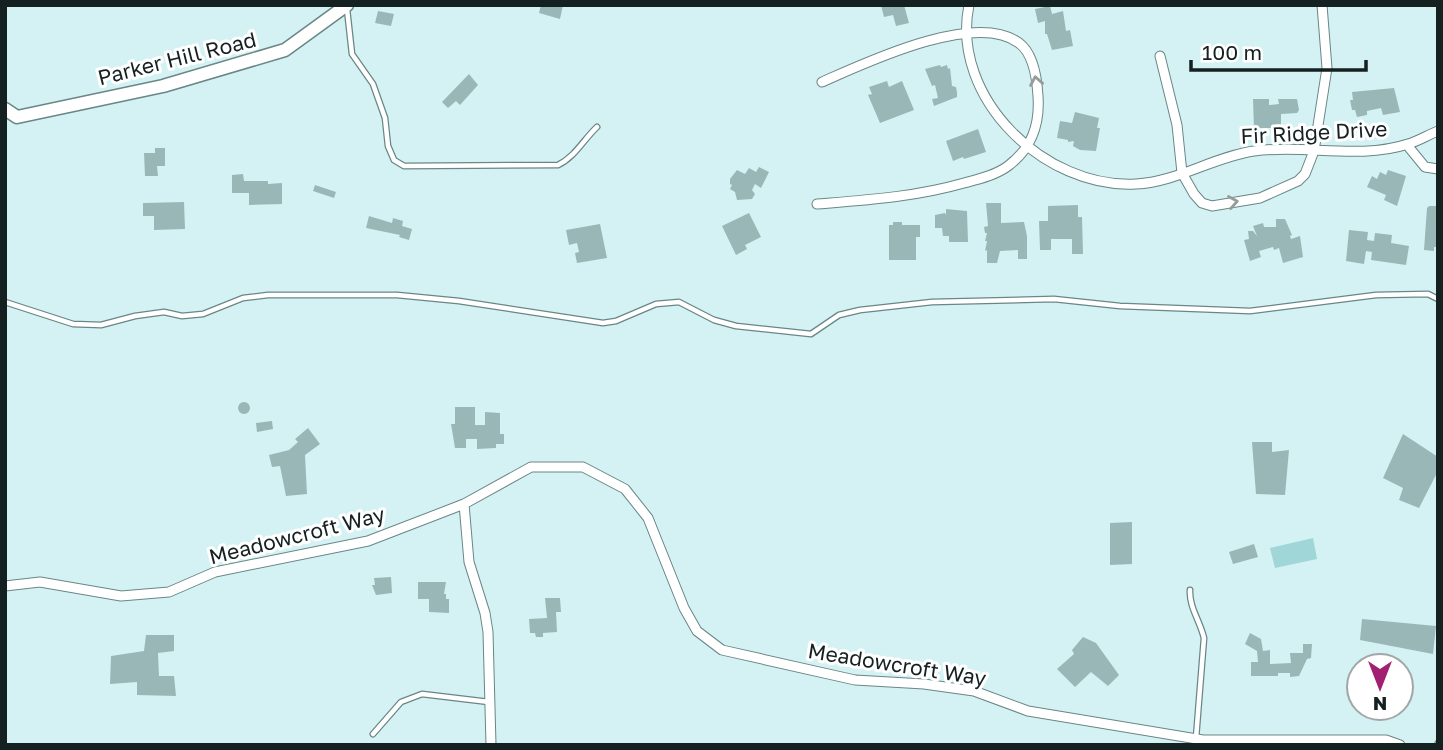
<svg xmlns="http://www.w3.org/2000/svg" width="1443" height="750" font-family="'Golos Text',sans-serif">
<rect width="100%" height="100%" fill="#d4f2f3"/>
<path fill="#a0d6d7" d="M1313 538 1317 559 1275 568 1270 548Z"/>
<path fill="#9ab7b8" d="M541 5H563L560 19 539 13Z
M881 5H904L909 23 896 26 893 15 884 17Z
M1050 6 1052 14 1063 11 1066 31 1070 30 1073 46 1052 50 1047 34H1045V21L1038 23 1035 9Z
M378 11 394 14 391 26 375 23Z
M940 65 941 67 947 65 948 69 950 68 952 86 956 87 957 92V97L934 106 932 99 938 98 935 85 932 86 925 69Z
M469 74 478 85 460 105 456 101 448 108 442 102Z
M887 81 889 87 902 81 914 110 880 123 868 95 872 94 869 87Z
M1394 88 1400 112 1383 115 1381 108 1367 111V115L1357 117 1355 110H1352L1350 100H1353L1352 92Z
M1253 99H1269V105L1279 104 1278 99H1297L1299 110 1297 113 1281 114V125L1272 126V128H1254Z
M1075 112 1099 118 1097 128H1100L1096 151 1080 150 1073 146 1074 141 1068 142V140L1057 138 1060 121 1072 123Z
M978 129 986 152 964 159 963 157 953 161 946 141Z
M155 148H165V166H157L158 176H145L144 153H155Z
M759 167 769 172 761 188 755 184 752 190 755 194 752 199 737 200 735 192 730 189 732 185 730 184V179L737 170 745 174 749 168 756 172Z
M1388 170 1406 176 1397 206 1384 200 1386 195 1367 187 1372 176 1377 179 1380 172 1386 175Z
M243 174 244 181H268V184L282 183V204L249 205V193H232V175Z
M315 185 336 192 334 198 313 191Z
M184 202 185 229 154 230V216H143V203Z
M986 203H1001V223L1024 222 1027 236V259H1018V250L1000 251 997 263H987V250L985 251 987 241H985L987 233H985L984 227 988 226Z
M1078 205V217H1082L1083 254H1072V239H1051V250H1040L1039 221H1048V206Z
M1429 206H1438V247H1434V251L1424 250 1427 208Z
M946 209 967 211 968 242H949V236H943L942 228H935V215L945 213 946 215Z
M749 213 761 237 745 245 747 249 736 255 722 226Z
M369 216 392 223 393 218 403 221 402 226 412 229 409 240 399 237 400 235 366 228Z
M1276 219H1285L1292 235 1290 236 1291 239 1300 236 1303 257 1283 263 1279 248 1274 250 1273 247 1259 251 1261 257 1250 261 1244 240 1249 239 1248 231H1253L1257 236 1253 226 1263 223 1264 227H1276Z
M893 222H902V225H920V237H916V260H889V225H893Z
M600 224 607 258 577 263 575 253 579 252 577 243 569 245 566 230Z
M1349 230 1368 232 1367 240 1374 241 1375 233 1392 235 1391 243 1409 246 1406 265 1371 260 1372 252 1366 251 1364 264 1346 261Z
M238 408a6 6 0 1 1 12 0a6 6 0 1 1-12 0Z
M455 407H475V425H485V412L500 413V434H504V444H496V448L477 449V439H466V448H455L451 424H455Z
M272 421 273 429 257 432 256 423Z
M308 428 320 444 305 455 307 494 286 496 280 466 272 467 269 455 289 450 298 442 295 439Z
M1403 434 1438 457V471L1419 508 1399 500 1403 488 1383 478Z
M1252 442H1272V452L1289 450 1285 495 1256 494Z
M1132 522V564L1110 565V523Z
M1254 544 1258 557 1233 564 1229 552Z
M391 577 392 593 376 595 372 585H375L374 578Z
M418 582H446L444 594H446V599H449V613L429 612V599H418Z
M545 598H560L561 612H556L557 632 543 633V637H536L535 633H530L529 619 547 618Z
M1362 619 1436 626 1433 654 1360 640Z
M1250 633 1261 639 1263 651 1270 650V664L1291 663 1290 653H1303V644H1312L1311 658 1307 659 1299 676 1290 677V673H1278V676H1251V662H1258L1257 651 1245 644Z
M146 635H174V651L158 653 159 676H174L176 696 137 695V682L110 684 111 656 144 651Z
M1083 637 1096 643 1119 675 1108 686 1091 672 1075 687 1057 669 1074 654 1072 650Z"/>
<g fill="none" stroke-linecap="round" stroke-linejoin="round">
<defs>
<path id="lane" d="M347 9 352 54 373 84 385 118 388 146 394 160 404 166 558 165C575 157 584 139 597 127
M5 302 73 324 101 325 135 316 164 312 182 316 203 314 243 298 268 295H397L459 301 603 323 616 321 656 304 679 302 714 320 736 326 811 334 839 315 860 310 932 302 1054 299 1120 306 1250 311 1376 295 1428 294 1438 299
M1190 590C1189 607 1200 621 1204 638L1196 738
M373 734 401 702 422 694 489 702
M1437 745 1438 743"/>
<path id="street" d="M969 5C950 98 1045 189 1136 184 1177 182 1213 157 1254 151 1304 144 1359 160 1408 144 1418 141 1428 135 1438 131
M1160 56 1177 125 1182 173 1194 194 1202 203 1212 206 1260 198 1298 181 1305 174 1314 151 1327 68 1322 5
M1407 145 1425 167 1438 169
M817 204C867 200 915 197 964 183 979 179 996 175 1008 166 1032 148 1040 125 1038 96 1037 79 1034 54 1019 43 976 10 865 63 822 82
M464 504 469 562 485 613 488 632 491 745
M5 586 40 582 121 596 169 592 215 572 368 541 464 504 531 467H583L625 489 648 518 684 608 697 631 722 650 855 680 924 684 974 691 1028 711 1203 740H1386L1400 745"/>
<path id="secondary" d="M5 109 17 117 163 86 285 50 347 5"/>
</defs>
<use href="#lane" stroke="#6a8686" stroke-width="7"/>
<use href="#street" stroke="#6a8686" stroke-width="11"/>
<use href="#secondary" stroke="#6a8686" stroke-width="15"/>
<use href="#lane" stroke="#fff" stroke-width="4.5"/>
<use href="#street" stroke="#fff" stroke-width="9"/>
<use href="#secondary" stroke="#fff" stroke-width="12"/>
</g>
<defs><path id="oneway-chevron" d="M-2-3.5L2.5 0L-2 3.5" fill="none" stroke-width="1.6" stroke-linecap="round" stroke-linejoin="round" transform="scale(1.75)"/></defs>
<g stroke="#969b9b">
<use href="#oneway-chevron" transform="translate(1036 81) rotate(-100)"/>
<use href="#oneway-chevron" transform="translate(1233 202) rotate(-10)"/>
</g>
<g text-anchor="middle" stroke-width="6" stroke-linejoin="round" paint-order="stroke">
<g font-size="21" fill="#152121" stroke="#fff">
<text transform="translate(177 59) rotate(-14)" y="7">Parker Hill Road</text>
<text transform="translate(1314 133) rotate(-3)" y="7">Fir Ridge Drive</text>
<text transform="translate(297 536) rotate(-14)" y="7">Meadowcroft Way</text>
<text transform="translate(897 665) rotate(9)" y="7">Meadowcroft Way</text>
</g>
</g>
<rect width="1443" height="750" fill="none" stroke="#152121" stroke-width="14"/>
<g transform="translate(1380 687) rotate(180)"><circle r="33" fill="#ffffff" stroke="#a1a6a6" stroke-width="2"/>
<path d="M0-5L12 26L0 18L-12 26Z" fill="#a22071"/>
<text y="-10" font-size="19" font-weight="bold" text-anchor="middle" fill="#152121">N</text>
</g>
<path d="M1191 60v10h175v-10" fill="none" stroke="#152121" stroke-width="3.5"/>
<text x="1202" y="60" font-size="21" fill="#152121" stroke="#ffffff" stroke-width="5" paint-order="stroke">100 m</text>
</svg>
